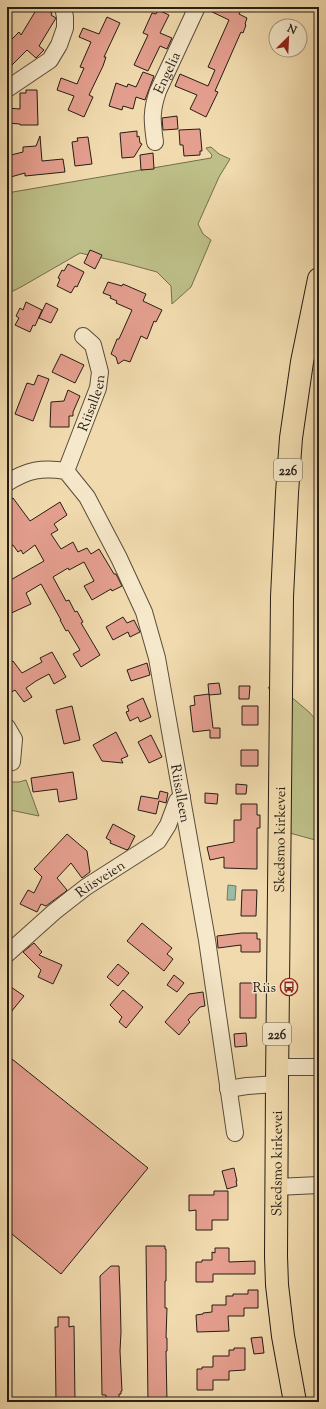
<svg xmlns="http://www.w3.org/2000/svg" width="326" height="1409" font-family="'Sorts Mill Goudy',serif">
<rect width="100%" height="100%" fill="#f1dbae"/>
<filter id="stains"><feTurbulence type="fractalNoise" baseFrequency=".005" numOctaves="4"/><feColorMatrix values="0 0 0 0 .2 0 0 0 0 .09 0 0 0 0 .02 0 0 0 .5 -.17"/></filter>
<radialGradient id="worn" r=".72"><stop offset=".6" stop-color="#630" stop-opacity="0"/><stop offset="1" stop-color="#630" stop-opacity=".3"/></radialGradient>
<path fill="#bebf88" stroke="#726e4e" d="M211 147 219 154 230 159 219 177 198 224 203 234 211 240 191 287 172 304 171 286 157 272 124 263 80 253 21 287 7 294V193L211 158 212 155 206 148Z
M268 687 289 695 309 712 319 723V841L286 832 273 696Z
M26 780 39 816 10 810 7 806V785L9 782H19Z"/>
<path fill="#9bbba7" stroke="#6c7c6c" d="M228 885 236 886 235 900H227Z"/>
<path fill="#e59f8f" stroke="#261d14" d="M38 7H42L52 13 51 15 56 18 39 46 44 50 36 58 27 50 7 70V44L19 32 21 35Z
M206 7H243L239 14 247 18 245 24 246 25 243 33 241 32 215 91 218 92 206 117 190 109 197 95 175 86 180 74 208 86 215 70 208 67 229 20 206 9Z
M158 10 169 15 160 33 172 38 167 49 160 46 148 71 134 65 148 35 143 33 152 13 156 14Z
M107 17 120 23 104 57H106L103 66 89 95 93 97 84 117 68 110 74 96 57 90 61 78 77 84 84 68 80 67 91 42 79 37 83 28 99 34Z
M143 72 154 76 145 100 136 97 133 109 123 106 122 110 109 106 116 83 127 87 128 84 136 87Z
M26 90H37L38 125H20V124L7 123V108L20 109V93H26Z
M177 116 178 129 163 130 162 118Z
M200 129 202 151H200V155L184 156 183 145H180L179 130Z
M137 131V137L139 136 140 143 142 144 134 157 122 158 120 133Z
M40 136 42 161 63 159 65 172 25 176V173L7 178V156L23 152V147L36 146Z
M88 137 92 164 75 166 72 142 78 141 77 138Z
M153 153 154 169 141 170 140 155Z
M90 250 102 255 95 269 84 263Z
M68 264 84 272 77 287 75 286 71 293 57 286 60 279 58 278 62 270 64 271Z
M108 282 122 286 123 284 146 294 143 301 162 310 156 322 154 321 147 339 141 336 130 362 124 360 118 364 116 357 111 354 117 339H119L132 310 116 303 117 301 110 298 111 296 103 293Z
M26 302 42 310 35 326 33 325 30 332 15 325 19 318 16 316 20 308 23 310Z
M46 303 58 309 51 323 39 318Z
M61 354 84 365 75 383 52 372Z
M38 375 49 379 33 421 15 414 27 383 34 385Z
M68 390 80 396 73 412V416H69V427H50L51 402 64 401Z
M13 498 30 521 60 502 67 515 54 524 58 530 51 534 61 549 73 542 78 552 87 548 91 554 99 549 114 574H116L122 586 112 591 111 589 92 600 84 586 94 581 84 562 69 570 68 568 53 577 66 601 69 600 75 612 77 611 83 622 81 623 100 655 81 667 73 654 80 650 68 630 66 631 60 620H61L41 584 26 593 31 604 7 615V582L44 561 35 545 23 554 21 550 18 552 13 545 11 546 7 540V520L11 517 7 510V502Z
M123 617 127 623 134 620 140 632 130 637 128 632 113 640 106 627Z
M52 652 66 677 54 684 49 674 36 681 26 688 32 697 24 702 15 690 7 695V665L13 661 22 673 42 662 40 658Z
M147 663 150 675 131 681 127 670Z
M219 683 221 694 209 695 208 684Z
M239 686H250L249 699H239Z
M209 694 213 728H220V738H210V730L193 732 190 706 195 705 194 696Z
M143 698 151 717 140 722 138 717 130 721 126 712 129 711 127 706Z
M72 706 80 740 64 744 56 710Z
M242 706H258V725H242Z
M116 732 128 756 121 759 123 763 102 761 93 745Z
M151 735 162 757 149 763 138 742Z
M241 750H258V766H241Z
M73 772 77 799 59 802 57 789 33 792 31 778Z
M236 784 247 785 246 794H236Z
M160 791 168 793 166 803 159 801 156 814 138 810 141 796 158 799Z
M205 793 218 794 217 804 205 803Z
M241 804H257V815H260V828H257V869L224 868V857L210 860 207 847 234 842V820H241Z
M113 824 135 836 129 848 127 850 110 843 111 841 106 838Z
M67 834 87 851 90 872 82 878 71 863 57 878 67 890 65 892 46 906 41 904 37 912 20 904 28 890 34 893 42 877 34 869Z
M242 890H257L256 916H241Z
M142 923 172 948 167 954 173 959 164 971 127 941Z
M242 933H257V939H260V952H241V945L218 948 217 936Z
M34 943 42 952 39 955 62 965 53 984 38 977 41 970 23 952Z
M118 964 129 973 118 986 107 977Z
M174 975 184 983 177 992 167 985Z
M240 983H256V1018H240Z
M11 987 24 996 7 1017V992Z
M123 990 143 1007 126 1028 119 1022 122 1017 110 1005Z
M203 992 205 1006 200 1007 188 1020 190 1022 179 1035 165 1022 189 994Z
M246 1033 247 1046 235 1047 234 1034Z
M7 1055 148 1168 61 1274 7 1230Z
M234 1168 237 1181H236L237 1186 227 1189 222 1171Z
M214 1191H228V1220H212V1230H196V1210L189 1211V1195H214Z
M146 1246H165V1249H166V1281H165V1308H167L166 1338H167V1351H166L167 1402H148Z
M215 1248H229V1262L255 1261V1274H213V1282H196V1262H202V1260H212V1252L215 1253Z
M111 1266H119L120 1291 121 1332 120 1351 122 1391H121V1394H119V1402H106V1395H102L100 1276Z
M248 1290H258V1308H244V1316H228L229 1331 197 1332 196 1315 203 1314V1313L212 1312V1305H226V1296H233V1294H248Z
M58 1317H69V1327L74 1326 75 1402H56L55 1327H58Z
M262 1337 264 1353 254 1354 251 1338Z
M234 1348H245V1370L229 1371V1380H213V1390H197V1369H202V1367H213V1356H229V1350H234Z"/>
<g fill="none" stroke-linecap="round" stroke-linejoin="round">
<defs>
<g id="minor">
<path d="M7 89 50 60 59 45 65 28V17L63 7"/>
<path id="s1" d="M155 142C152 121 151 111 158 91L197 7"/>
<path id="s2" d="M66 471 98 388 100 372 93 345 83 336"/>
<path id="s3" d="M7 483C27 470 42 467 66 471L87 497 119 558 144 612 157 658 207 940 235 1133"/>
<path d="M7 727 14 739 12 762"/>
<path id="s4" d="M7 954 54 912 86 887 158 841 168 825 177 801 182 797"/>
<path d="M277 1067H319"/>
<path d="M228 1089 247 1086 277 1084"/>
<path d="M276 1187 319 1185"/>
</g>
<g id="highway">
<path id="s5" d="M295 1402 283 1336 277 1285 276 1256 277 1084 282 597 287 493 291 438 302 362 319 279"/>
</g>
</defs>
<use href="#minor" stroke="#594c3a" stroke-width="18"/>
<use href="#highway" stroke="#261d14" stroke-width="24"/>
<use href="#minor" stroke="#f6e8ca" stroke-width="16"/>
<use href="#highway" stroke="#f1dbae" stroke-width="22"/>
</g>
<defs>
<symbol id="bus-ring" viewBox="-11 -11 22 22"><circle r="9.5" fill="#f6e8ca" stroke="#8f2418" stroke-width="1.5"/><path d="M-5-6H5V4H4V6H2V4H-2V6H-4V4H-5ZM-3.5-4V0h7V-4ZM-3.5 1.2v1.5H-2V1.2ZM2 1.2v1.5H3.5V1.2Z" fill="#8f2418"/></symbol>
</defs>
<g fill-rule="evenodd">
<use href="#bus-ring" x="279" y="977" width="20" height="20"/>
</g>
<g text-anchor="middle" stroke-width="3" stroke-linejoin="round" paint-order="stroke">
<g fill="#f6e8ca" stroke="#645a4b" stroke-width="1">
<rect x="274" y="459" width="28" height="22" rx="3"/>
<rect x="263" y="1023" width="28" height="22" rx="3"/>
</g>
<g font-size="13" font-weight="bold" fill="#261d14">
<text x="288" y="475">226</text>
<text x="277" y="1039">226</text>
</g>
<g font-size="14" fill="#261d14" stroke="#f6e8ca">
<text dy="5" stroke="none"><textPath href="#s1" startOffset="72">Engelia</textPath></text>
<text dy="5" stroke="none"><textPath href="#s2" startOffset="73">Riisalleen</textPath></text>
<text dy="5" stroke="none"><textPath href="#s3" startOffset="409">Riisalleen</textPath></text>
<text dy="5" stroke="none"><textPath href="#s5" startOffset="564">Skedsmo kirkevei</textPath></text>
<text dy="5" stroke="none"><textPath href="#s4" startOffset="120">Riisveien</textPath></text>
<text dy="5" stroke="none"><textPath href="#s5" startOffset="240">Skedsmo kirkevei</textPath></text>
</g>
<g font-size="14" fill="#261d14" stroke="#f6e8ca" text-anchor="end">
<text x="276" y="992">Riis</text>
</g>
</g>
<rect width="326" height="1409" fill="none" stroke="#f1dbae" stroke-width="24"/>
<rect x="8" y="8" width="310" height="1393" fill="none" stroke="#261d14" stroke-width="2"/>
<rect x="12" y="12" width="302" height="1385" fill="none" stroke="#261d14"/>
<g transform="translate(288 38) rotate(24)"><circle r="19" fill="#f6e8ca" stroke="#a39781"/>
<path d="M0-3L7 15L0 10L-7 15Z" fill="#8f2418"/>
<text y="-6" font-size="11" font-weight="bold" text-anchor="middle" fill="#261d14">N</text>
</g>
<rect width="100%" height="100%" filter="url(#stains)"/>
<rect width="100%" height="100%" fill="url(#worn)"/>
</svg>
